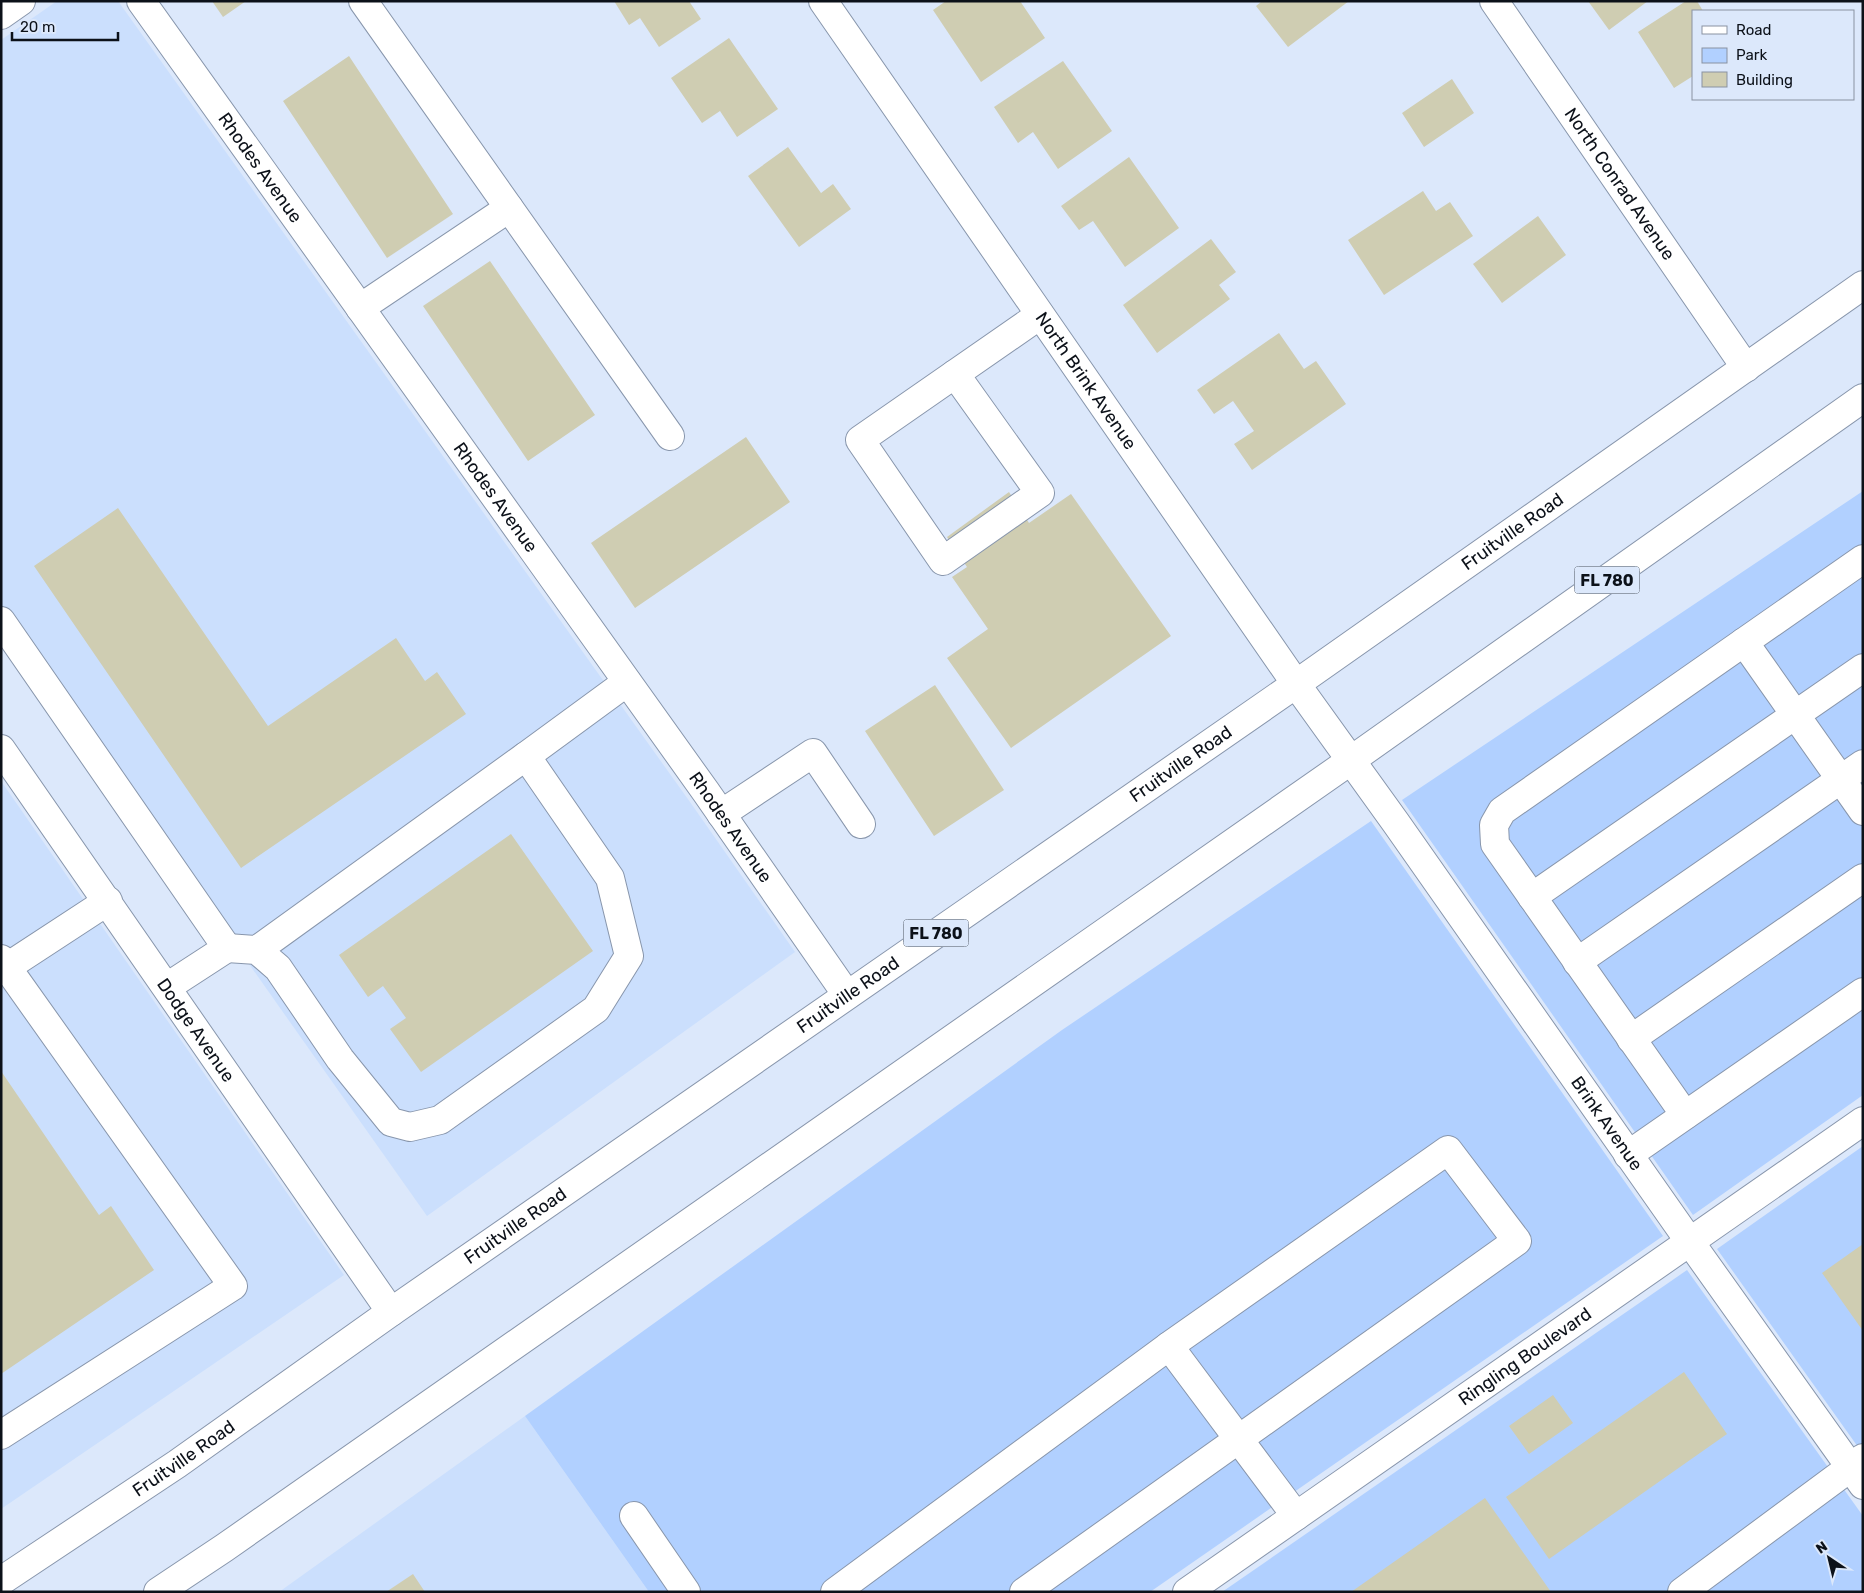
<svg xmlns="http://www.w3.org/2000/svg" width="1864" height="1593" font-family="Rubik,sans-serif">
<rect width="100%" height="100%" fill="#dce8fb"/>
<path fill="#cbdffd" d="M57 1H118L690 802 795 952 427 1216 1 613V40Z
M1 781 344 1275 1 1509Z
M525 1416 649 1592H279Z"/>
<path fill="#b1d0ff" d="M1863 491V1095L1693 1215 1402 800Z
M1371 821 1663 1236 1150 1592H649L525 1416 1062 1030Z
M1863 1146V1454L1717 1249Z
M1687 1270 1863 1516V1592H1222Z"/>
<path fill="#cfcdb2" d="M212 1H246L223 17Z
M614 1H689L701 19 659 47 640 18 629 25Z
M946 1H1020L1045 38 981 82 933 10Z
M1262 1H1349L1288 47 1256 6Z
M1588 1H1648L1609 30Z
M1686 1H1697L1703 11H1693V76L1674 88 1638 32Z
M729 38 778 109 737 137 720 111 702 123 671 78Z
M349 56 453 214 387 258 283 101Z
M1063 61 1112 131 1058 169 1033 132 1018 143 994 107Z
M1452 79 1474 113 1424 147 1402 113Z
M788 147 821 193 833 184 851 209 799 247 748 176Z
M1129 157 1179 228 1125 267 1093 221 1079 230 1061 206Z
M1423 191 1436 211 1450 202 1473 236 1384 295 1348 240Z
M1538 216 1566 255 1502 303 1473 264Z
M1211 239 1236 272 1219 285 1230 299 1157 353 1123 305Z
M490 261 595 415 528 461 423 306Z
M1279 333 1304 369 1316 361 1346 404 1252 470 1234 444 1254 431 1233 401 1214 414 1197 390Z
M746 437 790 502 635 608 591 543Z
M1009 492 1029 523 1071 494 1171 636 1011 748 947 658 988 629 952 577 967 567 947 537Z
M118 508 268 726 396 638 425 681 437 672 466 714 241 868 34 566Z
M935 685 1004 790 934 836 865 731Z
M511 834 593 951 421 1072 390 1029 406 1018 383 986 368 997 339 955Z
M1 1071 99 1215 111 1206 154 1270 1 1374Z
M1863 1244V1331L1822 1273Z
M1684 1372 1727 1434 1549 1559 1506 1497Z
M1553 1395 1573 1423 1529 1454 1509 1426Z
M1485 1498 1551 1592H1351Z
M413 1574 425 1592H386Z"/>
<g fill="none" stroke-linecap="round" stroke-linejoin="round">
<defs>
<g id="minor">
<path id="s1" d="M141 1 706 792 847 995"/>
<path d="M363 1 670 436"/>
<path id="s2" d="M823 1 1296 684 1396 823 1690 1242 1863 1485"/>
<path id="s3" d="M1494 1 1746 368"/>
<path d="M1 15 21 1"/>
<path d="M360 308 509 208"/>
<path d="M955 374 1040 493 943 561 860 440Z"/>
<path d="M955 374 1040 315"/>
<path d="M1 621 227 948 167 987"/>
<path d="M1744 642 1863 811"/>
<path id="s4" d="M1 749 391 1312"/>
<path d="M526 756 627 682"/>
<path d="M721 814 813 753 861 824"/>
<path d="M1532 897 1863 668"/>
<path d="M227 948 257 950 278 968 340 1059 391 1122 410 1127 440 1120 596 1009 629 956 610 878 526 756 257 950"/>
<path d="M1 959 233 1286 1 1435"/>
<path d="M1577 962 1863 764"/>
<path d="M1 971 108 901"/>
<path d="M1631 1039 1863 878"/>
<path d="M1685 1115 1495 844 1494 825 1502 811 1863 559"/>
<path d="M1628 1155 1863 992"/>
<path d="M634 1516 686 1592"/>
<path d="M835 1592 1169 1346"/>
<path d="M1024 1592 1517 1241 1448 1150 1169 1346 1296 1516"/>
<path id="s5" d="M1187 1592 1863 1121"/>
<path d="M1682 1592 1863 1458"/>
</g>
<g id="major">
<path id="s6" d="M1 1581 177 1464 391 1312 1296 684 1863 285"/>
<path d="M158 1592 224 1548 1350 761 1863 398"/>
</g>
</defs>
<use href="#minor" stroke="#8896ac" stroke-width="30"/>
<use href="#major" stroke="#8896ac" stroke-width="30"/>
<use href="#minor" stroke="#fff" stroke-width="28"/>
<use href="#major" stroke="#fff" stroke-width="28"/>
</g>
<g text-anchor="middle" stroke-width="4.5" stroke-linejoin="round" paint-order="stroke">
<g fill="#dce8fb" stroke="#4a525d" stroke-width="1">
<rect x="1574.5" y="566.5" width="65" height="27" rx="4"/>
<rect x="903.5" y="919.5" width="65" height="27" rx="4"/>
</g>
<g font-size="16" font-weight="bold" fill="#0c1119">
<text x="1607" y="586">FL 780</text>
<text x="936" y="939">FL 780</text>
</g>
<g font-size="18" fill="#0c1119" stroke="#dce8fb">
<text dy="6" stroke="none"><textPath href="#s1" startOffset="205">Rhodes Avenue</textPath></text>
<text dy="6" stroke="none"><textPath href="#s3" startOffset="222">North Conrad Avenue</textPath></text>
<text dy="6" stroke="none"><textPath href="#s2" startOffset="462">North Brink Avenue</textPath></text>
<text dy="6" stroke="none"><textPath href="#s1" startOffset="610">Rhodes Avenue</textPath></text>
<text dy="6" stroke="none"><textPath href="#s6" startOffset="1840">Fruitville Road</textPath></text>
<text dy="6" stroke="none"><textPath href="#s6" startOffset="1435">Fruitville Road</textPath></text>
<text dy="6" stroke="none"><textPath href="#s1" startOffset="1015">Rhodes Avenue</textPath></text>
<text dy="6" stroke="none"><textPath href="#s6" startOffset="1030">Fruitville Road</textPath></text>
<text dy="6" stroke="none"><textPath href="#s4" startOffset="342">Dodge Avenue</textPath></text>
<text dy="6" stroke="none"><textPath href="#s2" startOffset="1369">Brink Avenue</textPath></text>
<text dy="6" stroke="none"><textPath href="#s6" startOffset="625">Fruitville Road</textPath></text>
<text dy="6" stroke="none"><textPath href="#s5" startOffset="412">Ringling Boulevard</textPath></text>
<text dy="6" stroke="none"><textPath href="#s6" startOffset="220">Fruitville Road</textPath></text>
</g>
</g>
<rect width="1864" height="1593" fill="none" stroke="#0c1119" stroke-width="5"/>
<rect x="1692" y="10" width="162" height="90" fill="#dce8fb" stroke="#8992a1"/>
<rect x="1702" y="26" width="25" height="8" fill="#ffffff" stroke="#8992a1"/>
<text x="1736" y="35" font-size="15" fill="#0c1119">Road</text>
<rect x="1702" y="48" width="25" height="15" fill="#b1d0ff" stroke="#8992a1"/>
<text x="1736" y="60" font-size="15" fill="#0c1119">Park</text>
<rect x="1702" y="72" width="25" height="15" fill="#cfcdb2" stroke="#8992a1"/>
<text x="1736" y="85" font-size="15" fill="#0c1119">Building</text>
<g transform="translate(1829 1558) rotate(325)" stroke="#dce8fb" stroke-width="4" paint-order="stroke">
<path d="M0-4L9 19L0 12L-9 19Z" fill="#0c1119"/>
<text y="-8" font-size="14" font-weight="bold" text-anchor="middle" fill="#0c1119">N</text>
</g>
<path d="M12 32v8h106v-8" fill="none" stroke="#0c1119" stroke-width="2.5"/>
<text x="20" y="32" font-size="15" fill="#0c1119" stroke="#dce8fb" stroke-width="4" paint-order="stroke">20 m</text>
</svg>
